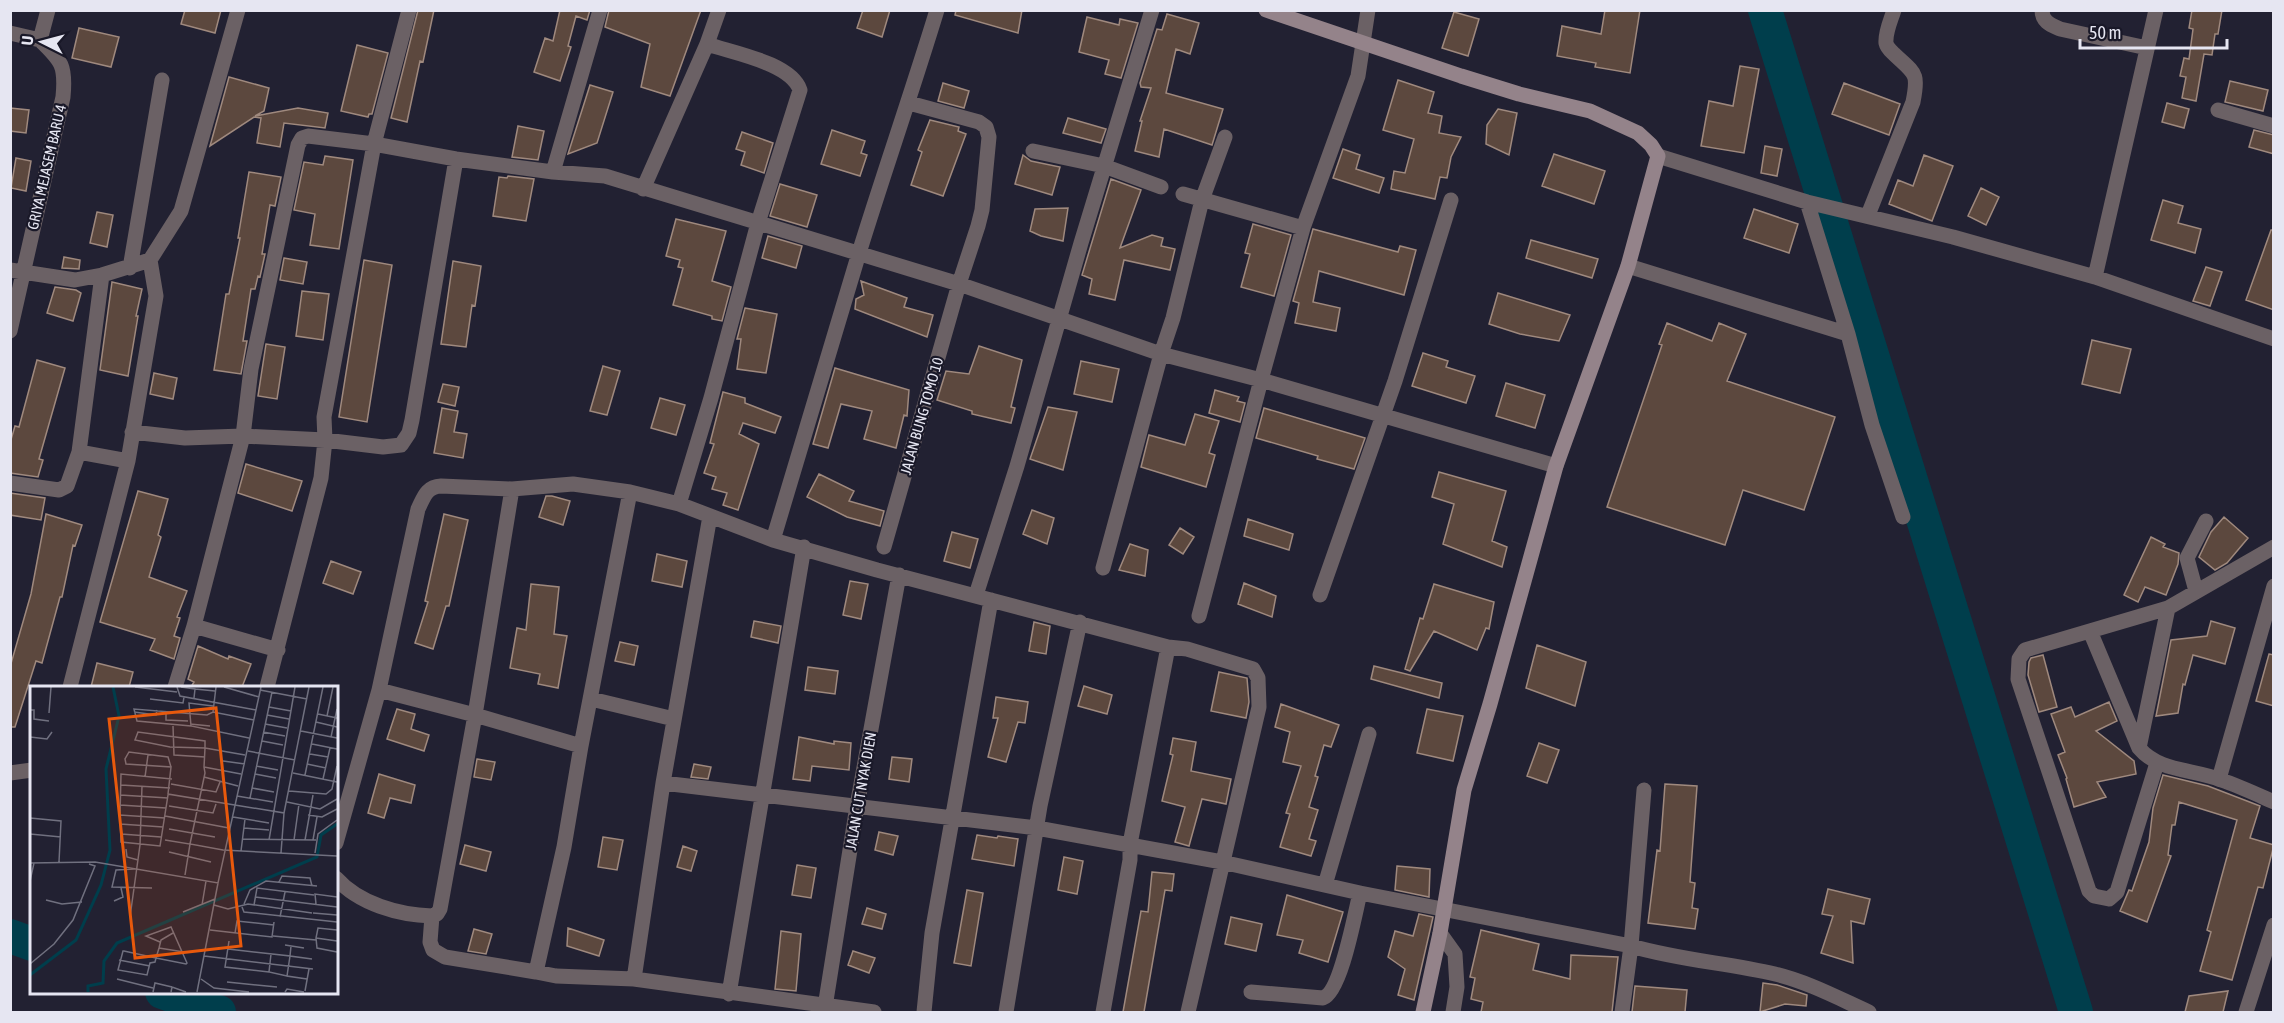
<svg xmlns="http://www.w3.org/2000/svg" width="2284" height="1023" font-family="'Asap Condensed',sans-serif">
<rect width="100%" height="100%" fill="#222132"/>
<g fill="none" stroke-linecap="round" stroke-linejoin="round">
<path stroke="#003e4c" stroke-width="34" d="M1765 10 2076 1012
M10 936 32 944
M162 992 219 1012"/>
</g>
<path fill="#5c483e" stroke="#9f897e" stroke-width="1.5" d="M185 10H221L215 33 181 24Z
M418 10H434L423 62 420 61 407 122 391 118Z
M560 10H590L587 20 576 16 568 46 571 47 560 81 534 72 545 38 553 41Z
M609 10H701L670 96 641 87 650 44 605 27Z
M863 10H890L882 37 857 28Z
M956 10H1022L1018 33 955 15Z
M1605 10H1640L1630 73 1595 67 1596 63 1557 56 1562 26 1601 34Z
M2192 10H2222L2218 34H2215L2212 55 2204 54 2196 101 2182 98 2186 77 2180 76 2184 58 2189 59 2193 29 2189 28Z
M1454 12 1479 19 1468 56 1442 48Z
M1167 14 1199 23 1190 54 1176 49 1166 93 1223 109 1212 145 1164 129 1159 157 1135 151 1142 121H1140L1151 88 1141 87 1140 83 1157 29 1162 30Z
M1087 17 1119 25 1120 19 1138 23 1121 78 1105 74 1109 60 1079 52Z
M79 28 119 37 111 67 72 58Z
M357 45 388 53 372 114H369L368 117 341 111Z
M1740 66 1759 69 1744 153 1701 146 1709 101 1733 106Z
M229 77 269 88 264 111 255 116 298 108 328 113 325 128 284 123 280 147 257 143 261 118 254 117 210 146Z
M1398 80 1434 92 1428 113 1442 116 1439 133 1461 137 1451 157 1447 178 1440 177 1435 199 1391 189 1394 171 1405 173 1414 139 1383 130Z
M2230 81 2268 90 2263 111 2225 102Z
M943 83 969 91 964 108 938 101Z
M1844 83 1900 104 1889 135 1832 114Z
M590 85 613 92 597 143 568 154Z
M2167 103 2189 109 2184 128 2162 122Z
M10 108 29 110 26 133 10 131Z
M1498 109 1517 113 1509 155 1486 144 1487 125Z
M1068 118 1106 129 1101 143 1063 133Z
M930 120 959 127 958 131 966 134 943 196 911 185 922 152 918 150Z
M518 126 544 131 538 160 512 157Z
M832 130 865 141 861 153 867 155 860 176 821 164Z
M2254 130 2274 135V154L2249 147Z
M742 132 773 143 764 173 741 165 745 152 736 149Z
M1765 146 1782 149 1777 176 1761 173Z
M1343 149 1360 155 1356 169 1384 178 1379 193 1333 178Z
M1554 154 1605 171 1594 204 1542 186Z
M1023 155 1031 161 1060 167 1052 195 1015 184Z
M1924 155 1953 166 1932 221 1889 204 1898 180 1913 186Z
M325 156 353 160 339 249 310 245 315 214 294 210 304 162 323 165Z
M16 158 31 161 26 191 11 188Z
M249 172 281 177 275 206 270 205 262 254H265L260 277 258 276 255 289H251L243 341H247L241 374 214 370 226 294H229L240 238H238Z
M508 176 534 179 526 221 493 216 499 177 507 178Z
M1111 179 1141 190 1120 248 1152 235 1163 238 1161 246 1175 249 1170 270 1124 260 1115 300 1089 294 1092 279 1082 275Z
M780 184 817 195 807 227 770 216Z
M1981 188 1999 197 1986 225 1968 216Z
M2163 200 2183 206 2178 223 2201 229 2195 253 2151 240Z
M1068 208 1063 241 1041 236 1030 231 1035 209Z
M1754 209 1798 224 1789 253 1744 238Z
M97 212 113 215 107 247 90 243Z
M676 219 726 231 712 281 731 287 722 321 712 319V316L673 305 683 268 678 267 680 260 666 256Z
M1253 224 1291 235 1274 296 1241 287 1250 254 1245 253Z
M1313 229 1398 252 1400 246 1416 250 1404 295 1319 271 1313 302 1340 308 1336 331 1295 323 1299 303 1293 301Z
M2271 230H2274V310L2246 300Z
M768 236 802 246 796 268 762 258Z
M1531 240 1598 259 1592 278 1526 258Z
M64 257 80 260 79 269 62 268Z
M284 258 307 262 303 284 280 280Z
M364 260 392 265 367 422 339 417Z
M453 261 481 266 475 306 472 305 466 347 441 344Z
M2206 267 2222 272 2210 306 2193 301Z
M861 281 907 298 904 307 933 315 927 337 855 309 856 299 864 295Z
M112 282 142 289 136 316H138L128 376 100 370Z
M55 287 76 290 81 293 73 321 47 313Z
M302 291 329 294 323 340 296 336Z
M1498 293 1570 315 1559 341 1520 334 1489 324Z
M745 308 777 314 766 373 737 369 741 339H737Z
M1667 323 1712 341 1719 323 1746 334 1727 381 1835 417 1804 510 1743 490 1725 545 1607 507 1662 345 1659 344Z
M2092 340 2131 349 2120 393 2082 384Z
M266 344 285 347 277 399 258 396Z
M979 346 1022 360 1011 407 1015 408 1011 423 972 414V411L937 400 946 371 969 374Z
M1423 353 1448 361 1446 367 1475 376 1466 403 1412 386Z
M37 360 65 368 39 459 43 460 38 477 10 473V443L15 426 19 427Z
M1081 361 1119 369 1112 402 1074 394Z
M603 366 620 371 607 415 590 411Z
M835 368 909 390 907 416 904 415 896 448 864 439 872 411 841 404 828 448 813 444Z
M154 373 177 378 173 399 150 394Z
M1506 383 1545 395 1535 428 1496 416Z
M443 384 459 387 455 406 438 402Z
M1215 390 1239 397 1237 401 1245 403 1240 422 1209 413Z
M723 392 745 398V403L781 417 775 433 743 423 739 434 759 444 738 510 723 505 727 493 712 489 716 477 704 473 714 444 710 443Z
M660 398 685 405 676 435 651 428Z
M1048 407 1077 412 1063 470 1030 459Z
M442 408 458 411 454 432 467 434 463 458 434 453Z
M1264 408 1365 438 1354 469 1317 459 1318 456 1256 438Z
M1195 414 1219 421 1209 453 1215 455 1206 487 1141 467 1149 435 1185 445Z
M246 464 302 481 292 511 238 493Z
M1439 472 1506 491 1492 541 1507 547 1502 567 1443 544 1454 504 1432 497Z
M819 474 854 491 849 501 884 511 880 526 847 517 807 497Z
M138 491 168 499 158 535 161 537 149 577 187 591 177 617 180 618 174 636 180 638 174 659 150 650 155 639 100 622Z
M10 493 45 498 41 520 10 515Z
M546 496H552L570 501 563 525 539 517Z
M1032 510 1054 518 1047 544 1023 534Z
M46 514 82 525 75 546 73 545 62 597H60L42 663 36 661 15 727H10V667L31 594Z
M444 514 468 520 449 606H446L433 649 415 643 428 602 425 601Z
M2224 517 2248 538 2227 563 2215 570 2199 557 2211 532Z
M1248 519 1293 534 1289 550 1244 536Z
M1180 528 1194 537 1183 554 1169 545Z
M952 532 978 539 970 568 944 561Z
M2151 537 2165 544 2163 547 2179 553 2178 564 2166 595 2145 587 2138 602 2124 595Z
M1130 544 1148 550 1145 576 1119 570Z
M657 554 687 561 682 587 652 581Z
M331 561 361 572 353 594 323 583Z
M850 581 868 584 861 619 843 615Z
M1244 583 1276 596 1272 617 1238 604Z
M531 584 559 587 554 634 567 636 558 688 538 684 540 674 510 668 517 628 526 630Z
M1434 584 1494 602 1489 629 1486 628 1477 650 1434 631 1410 671 1405 669 1420 618 1423 619Z
M754 621 781 626 778 643 751 637Z
M2211 621 2235 628 2225 664 2193 655 2185 685 2183 684 2178 713 2156 716 2171 640 2207 636Z
M1034 622 1050 626 1046 654 1029 651Z
M620 642 638 646 634 665 615 661Z
M1537 645 1586 662 1575 706 1526 688Z
M198 646 228 659 229 656 251 664 242 687H191L194 682 188 679Z
M2269 654 2274 655V706L2256 701Z
M2043 655 2057 707 2039 712 2028 675 2029 662 2031 658Z
M97 663 133 672 129 687H91Z
M1374 666 1442 683 1439 698 1371 679Z
M808 667 838 671 835 694 805 690Z
M1219 672 1247 678 1249 702 1246 718 1211 711Z
M1084 686 1112 695 1107 714 1078 706Z
M996 697 1028 702 1025 723 1018 722 1006 762 988 757 998 718H993Z
M2109 702 2117 721 2096 731 2134 761 2136 774 2097 782 2106 797 2074 807 2066 779 2067 778 2058 755 2065 752 2051 714 2071 707 2075 717Z
M1281 704 1339 725 1331 747 1324 745 1315 776 1318 777 1309 807 1318 810 1309 839 1316 841 1311 856 1280 847 1290 814 1286 813 1301 766 1283 762 1290 732 1275 727Z
M397 709 415 714 411 729 429 735 424 751 387 739Z
M1427 709 1463 716 1453 761 1417 753Z
M799 737 834 744V741L851 743 849 770 812 766 810 781 793 779Z
M1173 738 1196 742 1191 771 1231 779 1226 804 1202 799 1189 846 1175 842 1185 807 1162 801 1173 755 1170 754Z
M1539 743 1559 750 1547 783 1527 776Z
M892 757 912 759 909 782 889 779Z
M477 759 495 762 491 780 474 777Z
M694 764 711 767 708 779 691 777Z
M379 774 415 785 411 803 390 798 384 818 368 813Z
M2163 775 2208 786 2260 806 2250 838 2274 845 2263 888 2258 887 2232 980 2200 971 2211 932 2207 930 2237 820 2179 802 2175 825H2172L2168 855 2171 856 2147 922 2120 911 2129 890 2132 891 2149 842 2153 808Z
M1665 784 1697 786 1690 882 1695 883 1692 908 1698 909 1695 929 1648 923 1657 850 1660 851Z
M879 832 898 836 893 855 875 850Z
M977 835 997 838 998 836 1018 839 1014 866 972 859Z
M603 837 623 840 617 870 598 867Z
M465 845 491 852 486 871 460 864Z
M683 846 697 851 691 871 677 867Z
M1064 857 1083 861 1077 894 1058 890Z
M797 865 816 868 811 898 792 895Z
M1397 866 1430 869 1429 897 1395 890Z
M1152 872 1174 874 1172 891 1165 890 1144 1012H1123L1141 911 1148 912Z
M1828 889 1870 899 1864 924 1851 921 1853 963 1821 953 1833 916 1822 914Z
M967 890 983 893 971 966 954 963Z
M1287 895 1343 912 1328 962 1299 953 1303 940 1277 935Z
M867 908 886 914 882 929 862 924Z
M1419 914 1433 917 1414 1000 1398 995 1405 969 1388 957 1395 931 1413 936Z
M1231 917 1262 924 1256 951 1225 944Z
M568 928 604 940 599 956 567 946Z
M474 929 492 934 486 954 468 951Z
M1481 930 1539 944 1533 970 1570 979 1571 955 1618 957 1612 1012H1481L1483 1002 1471 999 1475 978 1470 977Z
M781 931 801 934 796 991 775 989Z
M853 951 875 958 869 973 848 965Z
M1763 983 1777 985 1807 995 1806 1006 1785 1004 1760 1012Z
M1635 986 1687 990 1685 1012H1632Z
M2228 991 2223 1012H2185L2189 996Z"/>
<g fill="none" stroke-linecap="round" stroke-linejoin="round">
<path stroke="#6b6165" stroke-width="15" d="M2042 10C2042 22 2051 25 2060 29L2147 48
M10 33 40 40
M40 40 48 10
M2218 110 2274 126
M1033 151 1104 166 1161 187
M1658 156 1807 202 1953 237 2095 277 2274 339
M553 172 600 10
M643 189 707 44 719 10
M1183 194 1303 228
M1807 202 1848 334 1872 425 1903 517
M1868 215 1913 102C1919 72 1915 74 1894 54 1891 51 1887 48 1886 43 1885 32 1891 20 1894 10
M1628 266 1848 334
M130 268 162 80
M10 270 75 280 102 275 150 260 181 211 238 10
M2095 277 2156 10
M10 331 63 97C66 66 62 61 40 40
M132 432 185 438 243 436 325 440 383 447 401 445 409 433 412 420 456 159
M79 452 128 461
M10 483 59 490 67 486 79 452 102 275
M630 492 581 746 564 847 536 972 556 976 634 979 874 1012
M679 504 711 398 758 223 800 90C791 63 733 53 707 44
M773 540 877 570 1168 647 1187 649 1253 669 1258 678 1259 707 1188 1012
M884 547 959 284 978 226 982 210 989 137 986 127 979 122 909 103
M1103 568 1161 354 1173 318 1202 200 1225 137
M2196 591 2187 558 2206 521
M976 595 1017 466 1081 243 1152 10
M1320 595 1395 381 1451 200
M1199 616 1261 380 1556 466
M194 626 278 650
M2090 631 2139 748C2159 772 2194 769 2221 780 2239 786 2256 794 2274 802
M70 687 128 461 156 296 150 260
M175 687 194 626 243 436 251 369 298 145 302 138 308 136 374 144 456 159 553 172 605 176 959 284 1161 354 1261 380 1303 228 1358 76 1368 10
M267 687 321 478 325 440 324 417 374 144 409 10
M379 690 475 715 581 746
M591 699 674 719
M2139 748 2168 608
M2157 763 2117 892 2109 899 2094 896 2089 891 2018 679 2019 659 2025 650 2168 608 2274 547
M10 773 32 770
M2219 779 2274 586
M663 783 1037 828 1222 862 1360 893 1631 946C1679 960 1727 963 1775 974 1808 982 1838 998 1869 1012
M336 843 379 690 418 509C424 497 426 487 441 486L512 489
M336 878C359 904 399 915 432 916L437 914 440 909 475 715 512 489 573 484 630 492 679 504 773 540C802 444 830 348 859 253 884 172 912 92 937 10
M1325 885 1369 734
M432 916 430 942 433 950 445 957 536 972
M1440 933 1455 954 1457 987 1453 1012
M634 979 663 783 710 516
M1251 992 1323 998C1341 992 1355 913 1360 893
M729 994 804 547
M825 1007 857 806 899 575
M924 1012 932 933 991 600
M1006 1012 1040 806 1080 622
M1103 1012 1130 860V844L1168 647
M1622 1012 1631 946 1644 790
M2246 1012 2274 925"/>
<path stroke="#94838a" stroke-width="15" d="M1266 10 1461 76 1519 94 1590 111 1638 133 1651 145 1658 156 1628 266 1556 466 1490 704 1464 790 1440 933 1423 1012"/>
</g>
<g text-anchor="middle" stroke-width="4.5" stroke-linejoin="round" paint-order="stroke">
<g font-size="15" fill="#e6e6f2" stroke="#191828">
<text transform="translate(47 167) rotate(-77)" y="5">GRIYA MEJASEM BARU 4</text>
<text transform="translate(922 416) rotate(-74)" y="5">JALAN BUNG TOMO 10</text>
<text transform="translate(861 791) rotate(-80)" y="5">JALAN CUT NYAK DIEN</text>
</g>
</g>
<g transform="translate(30 686)">
<rect width="308" height="308" fill="#222132"/>
<path fill="none" stroke="#003e4c" stroke-width="3" d="M0 289 46 254 71 199 80 164 76 83 89 30 83 1M58 306V300L73 297 74 275 87 257 287 171 291 149 307 138"/>
<path fill="none" stroke="#70707f" stroke-width="1.5" d="M105 1 147 6M147 1 150 10 226 24M151 1 165 3 164 12M194 1 229 11M165 3 185 5M230 4 277 13M120 13 153 17 154 11M183 20 159 17 161 40 219 52M239 21 261 25M0 24H4V33L19 35M136 25V34L158 35M104 26 126 29 127 24M183 26 186 1M19 27 21 1M288 28 307 32M237 29 259 33M297 30 303 1M286 36 307 41M160 38 180 40M235 38 257 42M143 40 144 69 175 71M161 40 107 35 104 23 177 29 183 26 224 34M271 45 307 52M233 46 255 50M0 51 17 53 22 46M301 51 307 23M232 55 253 59M282 58 307 63M218 65 265 74M280 68 298 71M215 69 175 62 140 61 105 54 108 46 175 55V62L174 81 175 87 160 158 193 164 307 170M193 75 215 78M277 78 296 82M226 80 248 84M141 81 138 71 99 66 95 73 96 78 141 81 138 108 254 127 251 167M174 81 211 88M263 87 307 96M225 88 246 92M275 89 293 1M115 91 118 69M174 91 208 100M293 93 300 62M141 98 186 106 190 96M91 99 140 102M222 102 244 106M259 105 296 108 302 103 307 80M90 109 138 112M207 110 243 116M220 112 242 6M257 116 290 123 307 113M90 119 136 122M139 120 183 127 186 118M254 127 279 1M90 129 91 88 142 93M278 129 292 131 307 123M135 130 199 142M203 131 239 137M0 132 31 135 29 176M135 132 90 129 91 156 130 160 138 109M90 138 133 141M214 142 239 144M139 143 185 151M0 148 31 151M91 148 131 151M212 153 286 154M135 154 160 158 155 189M239 154 265 1M264 154 269 118M275 154 283 109M283 154 287 131M96 163 97 171 108 174M211 165 215 133M139 166 181 176M285 167 288 148 307 134M0 177 65 176 188 197 231 1M104 183 86 184 82 201 122 202M0 195 4 177M249 196 252 190 280 192 282 200M225 211 307 221M16 214 32 218 52 216M84 215 93 211 91 202M214 218 220 204 236 195 287 200M286 218 285 208 307 211M172 219 176 195M184 219 198 223 218 218 282 227M224 219 227 202 284 209M212 221 214 226 307 236M153 226 185 213M283 227 307 229M100 231 110 159 112 100M250 231 255 206M180 244 242 251 244 236M307 244 288 242 286 252 287 262 307 266M205 247 207 235 244 239M243 250 286 254M286 252 307 255M199 255 195 281 239 286M130 256 116 250 141 241 157 277 156 278 126 272 94 265H93L88 284 117 289 120 277 125 276 126 272 129 262 131 254 143 247M255 259 274 262M261 260 260 270 282 273M129 262 154 266M198 263 260 270 257 290 277 293M241 268 239 286 257 290M174 270 283 283M89 274 120 280M0 278 24 258 43 234 65 180 59 178M87 293 123 302M171 293 184 302 219 306M197 296 247 301M275 305 279 283M123 306 125 297 142 301M141 306 142 301 156 306M167 306 188 197M255 306 257 303 274 306"/>
<path fill="#e8590c" fill-opacity="0.15" stroke="#e8590c" stroke-width="3" d="M186 22 211 260 105 272 79 33Z"/>
<rect width="308" height="308" fill="none" stroke="#e6e6f2" stroke-width="3"/>
</g>
<rect width="2284" height="1023" fill="none" stroke="#e6e6f2" stroke-width="24"/>
<g transform="translate(42 42) rotate(276)" stroke="#191828" stroke-width="4.5" paint-order="stroke">
<path d="M0-4.5L10 22L0 15L-10 22Z" fill="#e6e6f2"/>
<text y="-9" font-size="16" font-weight="bold" text-anchor="middle" fill="#e6e6f2">U</text>
</g>
<path d="M2080 39v9h147v-9" fill="none" stroke="#e6e6f2" stroke-width="3"/>
<text x="2089" y="39" font-size="18" fill="#e6e6f2" stroke="#191828" stroke-width="4.5" paint-order="stroke">50 m</text>
</svg>
